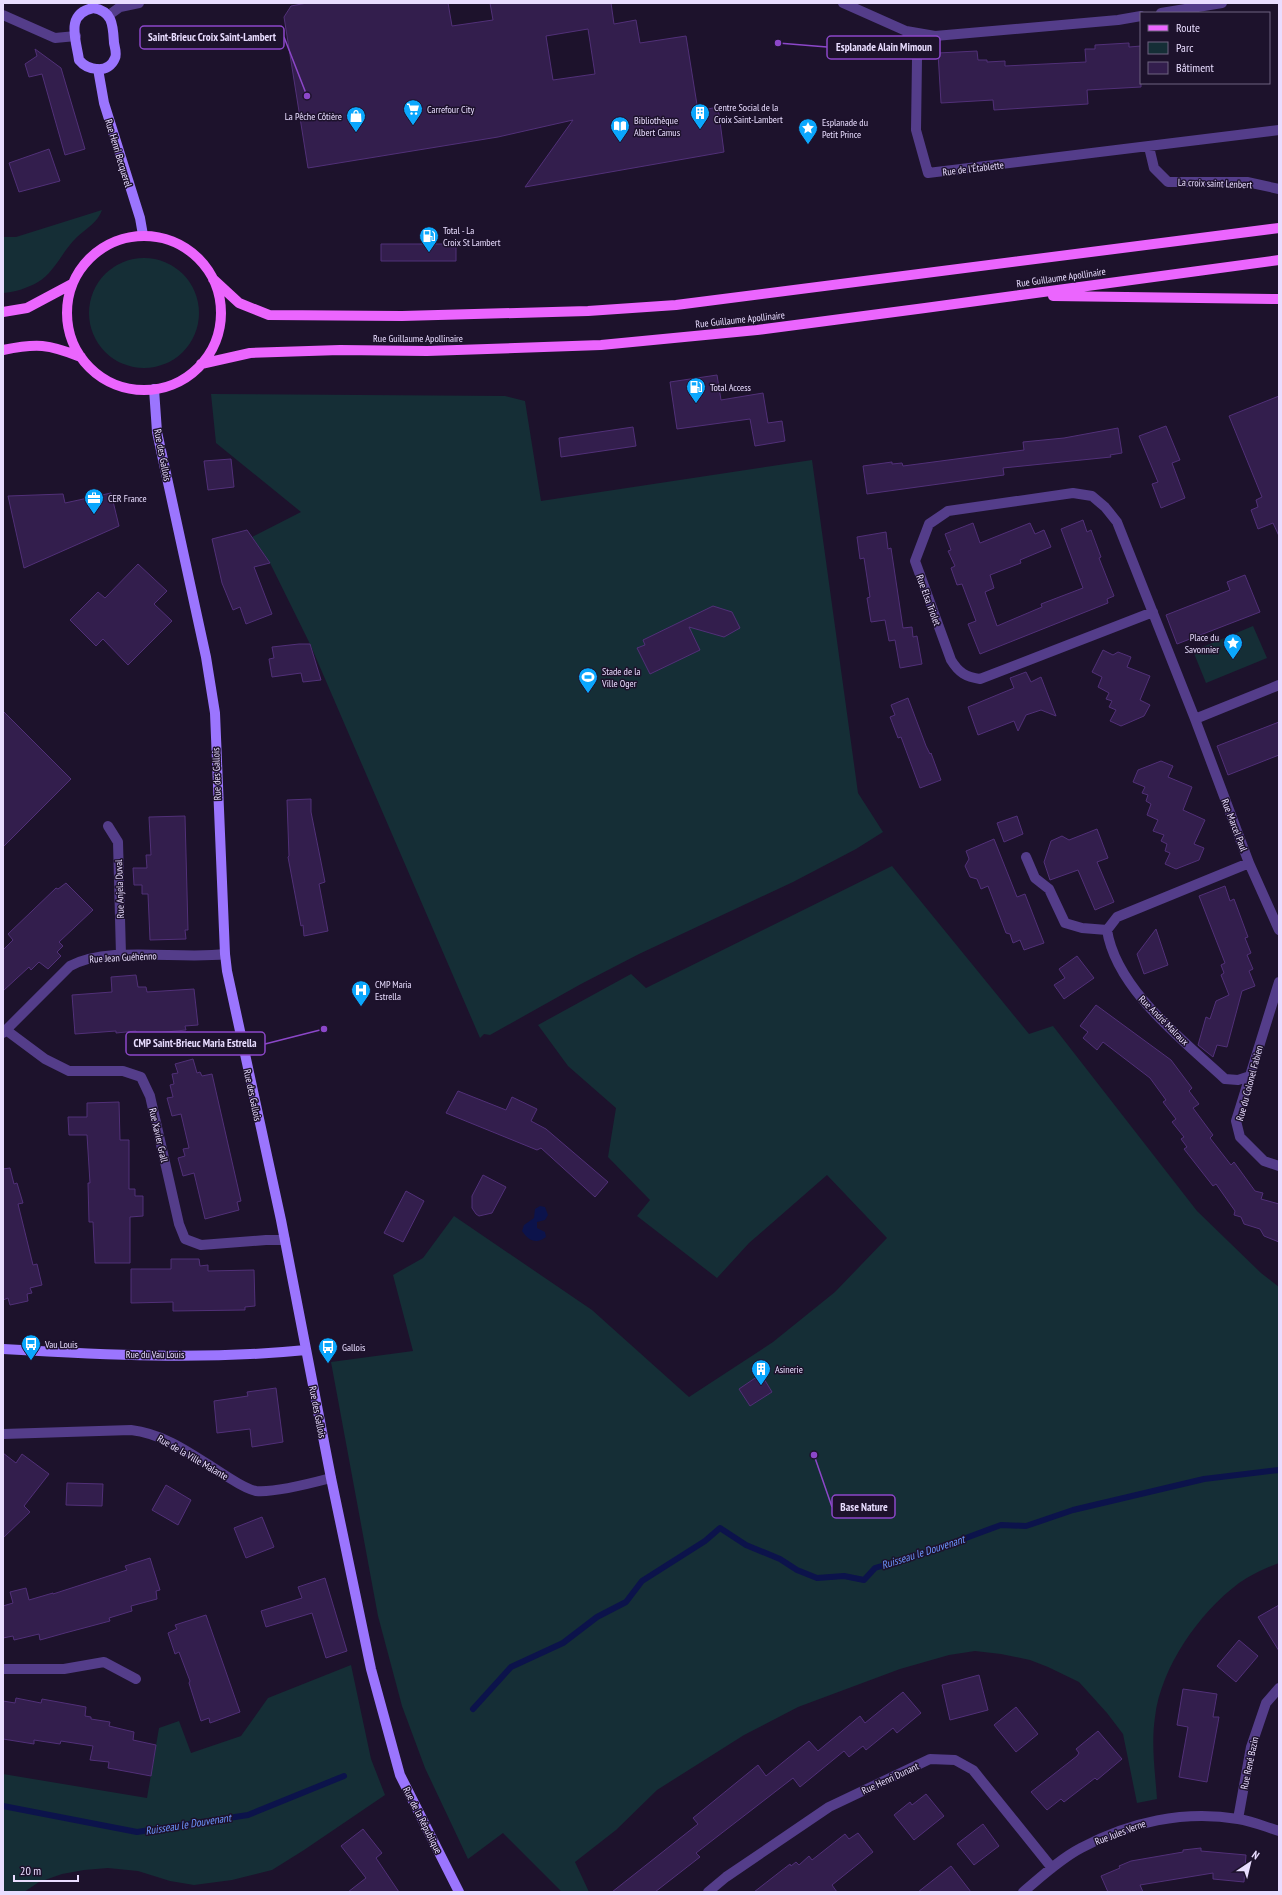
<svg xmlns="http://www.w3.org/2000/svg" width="1282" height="1895" font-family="'PT Sans Narrow',sans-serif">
<rect width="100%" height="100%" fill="#1d122c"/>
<path fill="#152e36" d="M102 210C98 222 86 229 77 237 63 250 55 272 38 282 28 288 15 292 3 293V237H16Z
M89 313a55 55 0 1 1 110 0a55 55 0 1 1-110 0Z
M211 394 505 396 525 401 541 501 812 460 858 793 883 832 856 849 793 882 639 954 581 984 490 1035 484 1034 480 1038 310 644 270 563 252 537 301 512 216 443Z
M1253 626 1267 658 1206 683 1193 651Z
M892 866 1029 1034 1053 1026 1197 1211 1261 1273 1279 1287V1563C1265 1568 1250 1575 1239 1583 1199 1613 1161 1667 1155 1717 1151 1744 1155 1771 1157 1799L1137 1803 1123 1734 1107 1713 1079 1682 1048 1667 1030 1660 1001 1654 975 1651 949 1655 900 1669 798 1707 744 1735 657 1790 616 1830 575 1862 589 1892H562L503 1833 468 1859 425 1768 402 1706 378 1616 331 1362 413 1351 393 1275 423 1258 454 1216 592 1310 689 1397 773 1342 835 1292 887 1238 827 1175 749 1243 717 1278 637 1216 650 1200 608 1157 616 1108 568 1066 538 1025 631 974 646 988Z
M351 1665 371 1759 385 1795 304 1850 272 1870 232 1880 194 1885 170 1881 138 1871 108 1868 84 1870 62 1874 39 1882 24 1892H3V1774L147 1798 159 1728 179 1721 191 1753 241 1736 268 1698Z"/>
<path fill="#0c134b" d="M540 1206 545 1207 548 1215 545 1220 537 1222V1228L545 1232 546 1237C536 1245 528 1240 522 1231L524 1225 534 1218 535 1209Z"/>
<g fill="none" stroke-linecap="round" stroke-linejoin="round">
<path stroke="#0c134b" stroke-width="6" d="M473 1709 511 1667 563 1643 597 1617 626 1602 642 1581 705 1541 720 1528 746 1545 780 1559 797 1570 817 1578 844 1576 864 1580 875 1568 928 1552 1001 1525 1026 1526 1073 1510 1204 1479 1279 1470
M3 1806 137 1832 248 1815 344 1776"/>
</g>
<path fill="#331e4d" stroke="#513078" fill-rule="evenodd" d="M307 3H448L452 26 493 20 490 3H611L614 24 636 20 640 43 686 36 698 111 718 107 724 152 525 187 573 120 498 137 308 168 284 17 291 6ZM588 29 595 74 553 80 546 36Z
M1129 43V47L1141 46V87L1087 90 1088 104 994 110 993 100 941 103 938 53 977 51 978 60H987V62L1005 61V66L1086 62 1085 49H1095V45Z
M35 49 61 68 85 149 65 155 42 74 29 77 25 64 37 56Z
M49 149 60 181 19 192 9 163Z
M381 244H456V261H381Z
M717 375 721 400 763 393 768 423 782 421 785 441 755 446 750 419 677 429 670 382Z
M1279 396V536L1273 523 1258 529 1251 510 1258 507 1256 500 1262 497 1229 416Z
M1166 426 1180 460 1172 463 1185 498 1161 508 1152 484 1158 482 1139 436Z
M633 427 636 446 561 457 559 438Z
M1118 428 1122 453 1110 455 1111 457 1003 468 1004 475 867 494 863 466 892 462V464L902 463 903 466 1024 450 1023 442 1064 438Z
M231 459 234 487 208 490 204 461Z
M111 493 119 526 24 568 8 496 63 494 65 503Z
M1083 520 1087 532 1091 530 1101 557 1099 558 1114 596 1107 599 1108 603 980 654 968 624 976 621 962 584 957 585 951 568 955 566 948 551 951 550 945 534 973 523 980 543 1030 523 1035 534 1044 530 1051 547 1020 560 1021 563 990 575 994 588 985 592 997 626 1042 607 1041 604 1083 588 1061 529Z
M247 530 270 563 254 567 272 614 246 624 240 607 233 610 222 583 212 539Z
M886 532 888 549 891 548 903 628 912 627 913 637 917 636 922 664 900 668 895 640 889 641 885 620 871 622 867 598 870 597 864 558 860 559 857 537Z
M138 564 167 591 154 604 172 621 128 665 103 639 96 646 70 620 98 592 105 598Z
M1245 575 1260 612 1177 644 1166 615 1230 590 1227 582Z
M713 606 732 612 740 628 724 637 689 627 700 650 650 674 637 648 645 645 643 640Z
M299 644H310L321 680 303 682 301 673 272 677 269 659 274 658 272 647Z
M1103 650 1113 655 1118 652 1131 657 1127 667 1150 676 1140 700 1150 705 1144 716 1121 726 1110 721 1116 710 1109 707 1112 701 1106 699 1109 693 1098 687 1102 677 1092 672Z
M1026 672 1031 682 1041 677 1056 716 1041 710 1026 715 1018 731 1014 721 978 735 968 707 1014 688 1010 678Z
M908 698 926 746 930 754 931 753 941 780 920 788 901 737 898 738 890 717 895 715 891 705Z
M3 711 71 779 3 847Z
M1279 722V755L1228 775 1217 746Z
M1161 761 1173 766 1168 777 1192 787 1183 810 1205 820 1194 844 1204 848 1199 860 1176 869 1165 864 1170 853 1165 851 1167 844 1161 841 1164 835 1153 831 1158 820 1147 815 1151 804 1146 801 1148 795 1142 793 1145 787 1133 782 1138 770Z
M311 799V812L325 882 319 884 328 931 304 936 303 925 301 926 288 857 289 856 287 800Z
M185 816 188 930H185L186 939 150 940 148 894H142V885H134L133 868H147L146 855H151L149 817Z
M1017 816 1023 834 1004 842 997 823Z
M1097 829 1108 858 1097 862 1114 902 1095 910 1078 870 1050 880 1044 862 1051 841 1062 836 1069 840Z
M994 839 1017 897 1025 894 1044 943 1024 950 1020 940 1013 943 1010 934 1006 933 988 886 981 889 977 879 970 877 965 866 969 859 966 851Z
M66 883 93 910 59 942 63 946 57 952 61 956 48 969 39 962 31 970 29 967 3 991V950L13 940 8 934 56 888 58 889Z
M1225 886 1230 901 1234 899 1248 937 1245 938 1251 953 1247 955 1253 969 1249 971 1255 986 1242 991 1227 1047 1217 1045 1213 1057 1198 1045 1206 1017 1210 1019 1216 1001 1229 995 1221 975 1224 973 1221 965 1225 963 1199 896Z
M1156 929 1168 965 1144 974 1137 954Z
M1077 956 1094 978 1064 999 1054 985 1065 978 1059 969Z
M136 975 138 987H146L147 992 194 989 198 1025 185 1026 186 1030 137 1035 136 1031 116 1033V1031L75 1034 72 995 112 992 111 977Z
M1096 1005 1171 1060 1192 1088 1189 1091 1199 1104 1193 1108 1213 1135 1210 1138 1231 1165 1234 1162 1255 1191 1263 1193 1261 1199 1279 1204V1242L1264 1236 1260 1229 1244 1224 1241 1217 1234 1215 1235 1211 1216 1184 1213 1186 1184 1149 1187 1147 1181 1139 1184 1137 1172 1122 1176 1119 1163 1102 1166 1100 1150 1078 1103 1042 1097 1050 1083 1038 1088 1032 1080 1026Z
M193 1059 197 1073 200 1072 202 1076 212 1074 241 1201 237 1202 239 1210 205 1219 194 1173 183 1176 178 1158 185 1156 183 1149 189 1148 181 1114 172 1116 167 1098 173 1097 170 1085 174 1084 172 1074 178 1073 175 1064Z
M458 1091 506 1110 512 1097 537 1109 531 1121 546 1129 608 1182 595 1197 541 1148 537 1150 446 1113Z
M119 1102 120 1140H129V1189H135V1196H143V1216L130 1217V1263H95L93 1222H89L88 1183H90L87 1135H69L68 1117H87V1103Z
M10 1168 14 1184 17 1183 23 1203 18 1204 33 1265 37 1264 42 1285 30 1288 32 1293 27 1294 28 1301 10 1305 8 1298 3 1300V1169Z
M483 1175 506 1187 492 1213 479 1216 476 1214 472 1208V1196Z
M406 1191 424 1201 403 1242 384 1233Z
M171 1259H199L200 1266 208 1265V1271L254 1270 255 1306 245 1307V1310L173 1311V1302L131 1303V1269H171Z
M761 1374 772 1392 750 1406 739 1389Z
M276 1388 283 1442 252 1447 250 1429 217 1433 214 1401 248 1396 247 1392Z
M3 1453 16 1463 22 1454 49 1474 24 1506 30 1512 3 1538Z
M67 1483 103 1484 102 1506 66 1505Z
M166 1485 191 1500 178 1525 152 1510Z
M262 1517 274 1547 246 1558 234 1528Z
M150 1558 160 1590 156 1591 157 1599 131 1606 132 1611 109 1618 110 1621 65 1633 40 1640 39 1634 14 1640 13 1636 3 1638V1606L13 1603 10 1592 26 1588 29 1600 53 1593V1594L127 1570 125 1566Z
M325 1578 347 1651 326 1658 312 1613 266 1627 261 1611 302 1598 298 1587Z
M1279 1605V1651L1258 1617Z
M206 1615 240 1712 210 1723 209 1718 201 1721 189 1683 190 1681 179 1652 175 1654 168 1633 177 1629 175 1625Z
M1239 1640 1258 1656 1236 1682 1217 1666Z
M979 1675 988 1710 950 1720 942 1685Z
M1183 1689 1217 1694 1213 1717H1219L1207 1782 1179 1777 1188 1727 1177 1725Z
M903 1692 921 1713 897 1733 893 1728 866 1750 863 1746 849 1757 844 1751 800 1787 793 1778 696 1853 700 1857 655 1892H612L698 1824 693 1818 758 1765 766 1776 809 1741 818 1751 860 1716 865 1723Z
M16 1698 41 1703 42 1699 86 1707 85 1716 91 1717V1719L110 1722 109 1726 134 1732 133 1740 156 1745 151 1776 108 1768 109 1762 90 1760 93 1746 61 1741 60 1744 34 1740V1744L3 1739V1701L15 1703Z
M1016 1707 1038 1734 1016 1752 994 1725Z
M1098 1731 1122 1759 1097 1780 1095 1778 1064 1802 1061 1799 1047 1810 1031 1792 1077 1756 1079 1753 1076 1749Z
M926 1794 944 1816 914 1840 894 1815 910 1802 912 1805Z
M983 1824 999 1846 974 1865 957 1844Z
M363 1829 382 1853 376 1858 399 1892H348L366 1878 341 1846Z
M858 1833 873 1852 832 1885 837 1892H754L790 1864 791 1866 796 1862 799 1865 809 1856 812 1860 845 1834 849 1839Z
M1201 1848V1851L1246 1855 1244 1882 1213 1879V1873L1140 1885 1143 1892H1108L1101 1876 1120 1868 1119 1866 1131 1861 1183 1852V1850Z
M951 1866 971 1892H918Z"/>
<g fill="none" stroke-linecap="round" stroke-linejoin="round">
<path stroke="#543d8a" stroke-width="10" d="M843 3 906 31 935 36 1118 20 1141 16
M1161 13 1222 3
M3 15 55 38 76 36
M109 15 120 7 139 3
M906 31 917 59 916 130 928 173 1279 130
M1149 147 1154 168 1168 182H1247L1279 189
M1153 612 980 679C966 677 959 673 951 660L915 561 929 524 948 511 1073 493 1092 496 1105 507 1117 522 1195 719 1249 863 1279 930
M1195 719 1279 685
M108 826 118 842 121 955
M1026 857 1035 878 1049 889 1065 923 1082 928 1107 930
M1249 863 1117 917 1107 930C1116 989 1183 1040 1225 1079L1238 1080 1250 1076
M1279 982 1236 1121 1240 1137 1264 1161 1279 1166
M6 1030 45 1059 69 1071H123L141 1077 150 1096 179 1224 185 1239 201 1245 266 1240H285
M3 1033 70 966C109 945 180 960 225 954
M3 1434 131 1430C166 1434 194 1456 223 1474 233 1480 245 1489 256 1491 275 1493 312 1483 331 1478
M3 1669H64L104 1662 136 1679
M1238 1819 1251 1747 1266 1703 1279 1688
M708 1892 726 1877 829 1807 930 1759 955 1760 973 1770 1052 1868
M1023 1892C1041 1877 1060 1859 1081 1848 1129 1822 1184 1810 1238 1819 1252 1821 1266 1827 1279 1831"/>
<path stroke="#9b75fe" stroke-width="10" d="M93 8C113 11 113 26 114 43 115 48 117 54 115 58 109 74 88 71 79 60 76 39 65 14 93 8Z
M98 69 104 103 140 218 143 235
M154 389 157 432 206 657 215 713 225 954 227 971 281 1220 331 1478 371 1669 400 1775 459 1892
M3 1349C103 1355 206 1360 306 1350"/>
<path stroke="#eb65fe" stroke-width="10" d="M67 313a77 77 0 1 1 154 0a77 77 0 1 1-154 0Z
M213 279 239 303 269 315 402 316 588 311 676 305 1279 228
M1053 296 1279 299
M3 312 27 308 72 284
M3 350C37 343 48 344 81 357
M201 364 250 353 340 350 427 351 601 345 757 330 925 308 1279 260"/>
</g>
<defs>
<symbol id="supermarket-pin" viewBox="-11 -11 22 30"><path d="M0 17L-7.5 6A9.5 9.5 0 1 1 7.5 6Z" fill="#0ba7fd" stroke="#1d122c"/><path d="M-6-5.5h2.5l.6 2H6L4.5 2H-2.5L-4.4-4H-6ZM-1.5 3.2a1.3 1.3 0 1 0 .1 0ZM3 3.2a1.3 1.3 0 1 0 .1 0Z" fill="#fff"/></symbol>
<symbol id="building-pin" viewBox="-11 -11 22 30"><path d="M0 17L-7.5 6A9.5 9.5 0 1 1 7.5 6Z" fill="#0ba7fd" stroke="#1d122c"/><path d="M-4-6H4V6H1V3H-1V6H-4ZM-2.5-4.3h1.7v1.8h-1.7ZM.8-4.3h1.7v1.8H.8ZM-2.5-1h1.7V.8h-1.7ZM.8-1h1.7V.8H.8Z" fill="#fff"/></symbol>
<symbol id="shop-pin" viewBox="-11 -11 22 30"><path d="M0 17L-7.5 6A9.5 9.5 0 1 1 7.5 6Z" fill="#0ba7fd" stroke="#1d122c"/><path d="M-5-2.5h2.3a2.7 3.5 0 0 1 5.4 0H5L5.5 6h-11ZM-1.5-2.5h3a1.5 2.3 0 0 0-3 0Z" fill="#fff"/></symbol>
<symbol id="library-pin" viewBox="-11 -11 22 30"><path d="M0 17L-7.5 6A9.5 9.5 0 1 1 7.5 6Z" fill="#0ba7fd" stroke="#1d122c"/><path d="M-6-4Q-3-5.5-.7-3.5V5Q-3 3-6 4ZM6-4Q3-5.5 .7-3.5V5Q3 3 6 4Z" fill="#fff"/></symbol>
<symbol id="sight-pin" viewBox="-11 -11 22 30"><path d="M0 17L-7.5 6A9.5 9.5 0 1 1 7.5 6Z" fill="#0ba7fd" stroke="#1d122c"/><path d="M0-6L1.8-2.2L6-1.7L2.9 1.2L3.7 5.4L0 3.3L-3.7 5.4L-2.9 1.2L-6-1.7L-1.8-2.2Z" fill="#fff"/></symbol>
<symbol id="fuel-pin" viewBox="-11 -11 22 30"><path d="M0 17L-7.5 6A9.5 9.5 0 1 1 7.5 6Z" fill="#0ba7fd" stroke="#1d122c"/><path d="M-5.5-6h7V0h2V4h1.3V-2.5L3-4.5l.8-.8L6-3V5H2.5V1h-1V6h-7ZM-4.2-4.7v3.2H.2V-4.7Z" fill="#fff"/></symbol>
<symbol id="office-pin" viewBox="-11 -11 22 30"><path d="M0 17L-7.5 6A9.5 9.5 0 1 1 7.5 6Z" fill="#0ba7fd" stroke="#1d122c"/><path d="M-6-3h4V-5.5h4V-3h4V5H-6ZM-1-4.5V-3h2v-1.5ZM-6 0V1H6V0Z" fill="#fff"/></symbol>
<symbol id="stadium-pin" viewBox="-11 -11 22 30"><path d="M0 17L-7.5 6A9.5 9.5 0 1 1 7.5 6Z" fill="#0ba7fd" stroke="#1d122c"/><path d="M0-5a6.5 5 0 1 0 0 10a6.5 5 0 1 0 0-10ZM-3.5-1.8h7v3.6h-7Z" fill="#fff"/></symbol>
<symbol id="hospital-pin" viewBox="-11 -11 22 30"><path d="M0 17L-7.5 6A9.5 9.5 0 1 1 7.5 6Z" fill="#0ba7fd" stroke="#1d122c"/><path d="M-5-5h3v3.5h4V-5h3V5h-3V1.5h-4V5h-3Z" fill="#fff"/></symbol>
<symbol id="bus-pin" viewBox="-11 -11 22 30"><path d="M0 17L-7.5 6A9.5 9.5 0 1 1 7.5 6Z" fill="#0ba7fd" stroke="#1d122c"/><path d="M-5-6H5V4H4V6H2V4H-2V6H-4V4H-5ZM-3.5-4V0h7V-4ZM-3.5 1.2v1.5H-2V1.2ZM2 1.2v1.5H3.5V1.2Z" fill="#fff"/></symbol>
</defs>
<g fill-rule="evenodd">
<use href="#supermarket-pin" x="402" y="98" width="22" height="30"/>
<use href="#building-pin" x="689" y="102" width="22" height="30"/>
<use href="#shop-pin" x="345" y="105" width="22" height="30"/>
<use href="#library-pin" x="609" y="115" width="22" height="30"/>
<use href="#sight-pin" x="797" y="117" width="22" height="30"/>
<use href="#fuel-pin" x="418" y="225" width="22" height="30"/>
<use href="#fuel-pin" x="685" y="376" width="22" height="30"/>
<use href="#office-pin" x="83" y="487" width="22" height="30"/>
<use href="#sight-pin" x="1222" y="632" width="22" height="30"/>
<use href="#stadium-pin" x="577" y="666" width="22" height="30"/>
<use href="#hospital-pin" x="350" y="979" width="22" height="30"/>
<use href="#bus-pin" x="20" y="1333" width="22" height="30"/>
<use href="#bus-pin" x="317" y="1336" width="22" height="30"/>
<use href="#building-pin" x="750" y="1358" width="22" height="30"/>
</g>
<g text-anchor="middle" stroke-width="3" stroke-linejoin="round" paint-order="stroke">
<g font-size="10" fill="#e9ddff" stroke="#1d122c" text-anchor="start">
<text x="714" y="111">Centre Social de la<tspan x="714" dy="12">Croix Saint-Lambert</tspan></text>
<text x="427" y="113">Carrefour City</text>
<text x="342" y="120" text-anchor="end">La Pêche Côtière</text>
<text x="634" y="124">Bibliothèque<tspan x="634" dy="12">Albert Camus</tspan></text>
<text x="822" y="126">Esplanade du<tspan x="822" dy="12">Petit Prince</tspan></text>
<text x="443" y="234">Total - La<tspan x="443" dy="12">Croix St Lambert</tspan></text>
<text x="710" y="391">Total Access</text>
<text x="108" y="502">CER France</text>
<text x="1219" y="641" text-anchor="end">Place du<tspan x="1219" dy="12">Savonnier</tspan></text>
<text x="602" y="675">Stade de la<tspan x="602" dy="12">Ville Oger</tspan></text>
<text x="375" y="988">CMP Maria<tspan x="375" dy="12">Estrella</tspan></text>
<text x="45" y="1348">Vau Louis</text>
<text x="342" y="1351">Gallois</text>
<text x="775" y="1373">Asinerie</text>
</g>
<g font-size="10" fill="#e9ddff" stroke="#1d122c">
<text transform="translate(119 153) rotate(73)" y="4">Rue Henri Becquerel</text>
<text transform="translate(973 168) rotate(-7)" y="4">Rue de l'Établette</text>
<text transform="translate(1215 183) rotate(2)" y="4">La croix saint Lenbert</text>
<text transform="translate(1061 277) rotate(-8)" y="4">Rue Guillaume Apollinaire</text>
<text transform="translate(740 319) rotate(-6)" y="4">Rue Guillaume Apollinaire</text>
<text x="418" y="342">Rue Guillaume Apollinaire</text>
<text transform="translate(163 455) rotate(79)" y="4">Rue des Gallois</text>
<text transform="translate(929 600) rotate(70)" y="4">Rue Elsa Triolet</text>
<text transform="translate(216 774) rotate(-92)" y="4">Rue des Gallois</text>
<text transform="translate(1235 825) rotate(69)" y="4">Rue Marcel Paul</text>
<text transform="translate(119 889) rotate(-92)" y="4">Rue Anjela Duval</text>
<text transform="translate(123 957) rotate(-3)" y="4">Rue Jean Guéhénno</text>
<text transform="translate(1164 1020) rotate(45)" y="4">Rue André Malraux</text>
<text transform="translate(1249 1083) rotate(-75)" y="4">Rue du Colonel Fabien</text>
<text transform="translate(253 1095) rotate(78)" y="4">Rue des Gallois</text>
<text transform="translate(159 1135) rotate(77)" y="4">Rue Xavier Grall</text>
<text x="155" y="1358">Rue du Vau Louis</text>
<text transform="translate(318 1412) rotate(79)" y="4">Rue des Gallois</text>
<text transform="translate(193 1457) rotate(30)" y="4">Rue de la Ville Malante</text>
<text transform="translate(1249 1763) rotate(-78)" y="4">Rue René Bazin</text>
<text transform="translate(890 1778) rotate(-25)" y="4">Rue Henri Dunant</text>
<text transform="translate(423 1820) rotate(63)" y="4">Rue de la République</text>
<text transform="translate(1120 1832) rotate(-21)" y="4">Rue Jules Verne</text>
</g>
<g font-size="11" font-style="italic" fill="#6c95fe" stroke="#1d122c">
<text transform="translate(923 1552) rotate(-18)" y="4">Ruisseau le Douvenant</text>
<text transform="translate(188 1824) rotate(-9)" y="4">Ruisseau le Douvenant</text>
</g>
</g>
<path fill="none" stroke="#8c47c9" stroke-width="1.5" d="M307 96L284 37M778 43L827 47M324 1029L265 1044M814 1455L832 1507"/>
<g fill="#8c47c9" stroke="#1d122c" stroke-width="1.5">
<circle cx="307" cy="96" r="4"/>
<circle cx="778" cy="43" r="4"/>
<circle cx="324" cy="1029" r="4"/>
<circle cx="814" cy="1455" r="4"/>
</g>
<g fill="#1d122c" stroke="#8c47c9" stroke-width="1.5">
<rect x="140" y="26" width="144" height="23" rx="4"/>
<rect x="827" y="36" width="113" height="23" rx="4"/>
<rect x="126" y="1032" width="139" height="23" rx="4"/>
<rect x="832" y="1495" width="63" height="23" rx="4"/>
</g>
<g font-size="11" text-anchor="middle" font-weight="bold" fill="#e9ddff">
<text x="212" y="41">Saint-Brieuc Croix Saint-Lambert</text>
<text x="884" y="51">Esplanade Alain Mimoun</text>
<text x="195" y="1047">CMP Saint-Brieuc Maria Estrella</text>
<text x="864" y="1511">Base Nature</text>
</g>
<rect width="1282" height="1895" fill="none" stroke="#e9ddff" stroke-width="8"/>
<rect x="1140" y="12" width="130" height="72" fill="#1d122c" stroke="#6f6380"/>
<rect x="1148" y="25" width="20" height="6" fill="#eb65fe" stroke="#6f6380"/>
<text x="1176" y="32" font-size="12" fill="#e9ddff">Route</text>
<rect x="1148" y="42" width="20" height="12" fill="#152e36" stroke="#6f6380"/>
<text x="1176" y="52" font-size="12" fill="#e9ddff">Parc</text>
<rect x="1148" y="62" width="20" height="12" fill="#331e4d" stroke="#6f6380"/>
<text x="1176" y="72" font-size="12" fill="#e9ddff">Bâtiment</text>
<g transform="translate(1250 1863) rotate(35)" stroke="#1d122c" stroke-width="3" paint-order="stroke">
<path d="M0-3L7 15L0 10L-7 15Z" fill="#e9ddff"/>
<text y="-6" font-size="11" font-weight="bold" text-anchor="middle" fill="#e9ddff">N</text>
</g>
<path d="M14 1875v6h64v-6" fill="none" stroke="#e9ddff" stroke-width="2"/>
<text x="20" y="1875" font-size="12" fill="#e9ddff" stroke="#1d122c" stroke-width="3" paint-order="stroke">20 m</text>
</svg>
